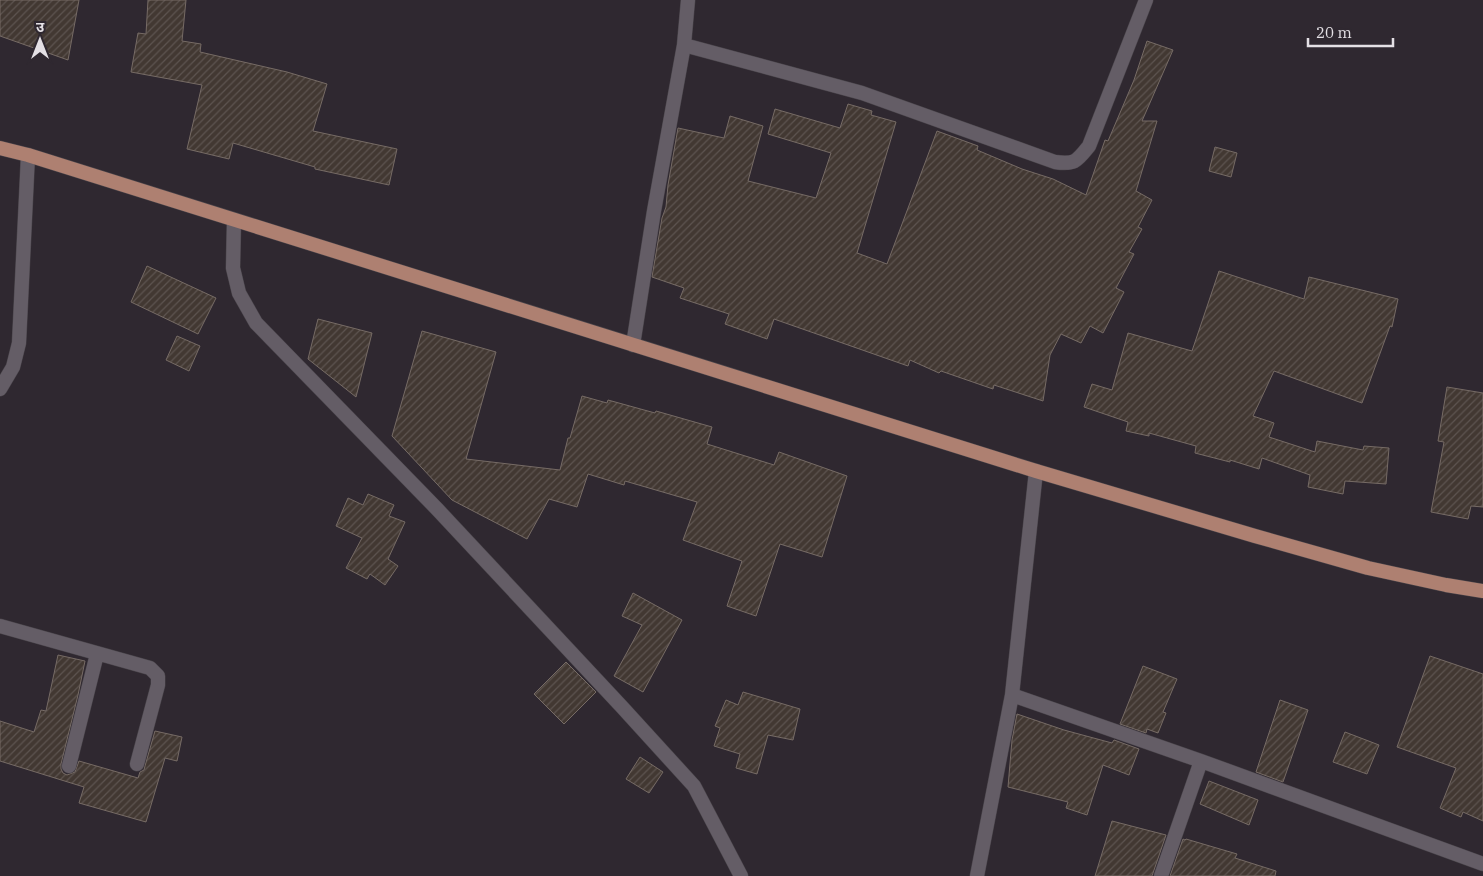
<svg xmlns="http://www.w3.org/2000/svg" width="1483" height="876" font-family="'IBM Plex Serif','Noto Sans Devanagari',serif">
<defs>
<pattern id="building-hatch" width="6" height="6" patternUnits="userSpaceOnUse" patternTransform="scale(1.25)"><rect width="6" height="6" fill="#423832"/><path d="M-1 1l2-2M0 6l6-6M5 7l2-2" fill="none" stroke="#5d5450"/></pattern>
</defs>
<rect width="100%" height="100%" fill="#2f2830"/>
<path fill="url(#building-hatch)" stroke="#766b65" d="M0 0H79L68 60 0 36Z
M148 0H186L182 41 201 44 200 52 287 72 327 84 313 131 397 149 389 185 315 169V167L233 143 229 159 187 149 202 85 131 72 138 33 146 34Z
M1147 41 1173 50 1142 121H1157L1136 191 1152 200 1138 227 1142 229 1129 252 1134 254 1116 288 1124 292 1103 333 1090 326 1081 343 1061 334 1050 355 1043 401 994 385 993 389 941 371 939 373 910 360 908 366 774 319 767 339 725 324 729 314 680 298 684 288 652 277 662 218 666 207 668 185 678 128 724 138 730 116 763 126 748 181 816 198 831 153 768 134 775 109 840 128 848 104 872 111 871 115 896 122 857 253 887 264 937 131 978 146 977 150 1022 169 1053 179 1086 195 1105 140 1108 141 1134 80Z
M1215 147 1237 153 1231 177 1209 171Z
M147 266 216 298 198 334 131 302Z
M1219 271 1304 299 1309 277 1398 299 1392 327 1390 326 1362 403 1274 371 1253 416 1274 423 1269 437 1315 452 1317 441 1363 450 1364 446 1389 448 1386 484 1345 481 1343 494 1308 487 1310 475 1262 458 1259 469 1230 460V462L1195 453 1196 446 1149 433V436L1126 431 1128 422 1084 407 1092 384 1112 390 1128 333 1192 351Z
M318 319 372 333 356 397 308 359Z
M422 331 496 352 466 459 560 470 568 438H570L582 396 607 403 608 400 655 413 656 411 712 427 707 444 774 465 779 452 847 476 822 557 780 544 756 616 727 606 742 561 683 540 697 502 625 481 624 485 588 474 577 507 549 499 527 539 452 500 392 436Z
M177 336 200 346 189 371 166 360Z
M1447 387 1483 393V507L1471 506 1468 519 1431 512 1444 442 1438 441Z
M368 494 394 505 389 516 405 522 388 559 398 566 385 585 370 574 367 579 346 568 362 538 336 526 348 498 363 505Z
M633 593 682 620 643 692 614 676 642 625 622 616Z
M58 655 85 661 78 695 61 764V769L63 773 67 775 75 772 79 761 138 778 140 772 144 770 145 766 155 731 182 737 177 761 165 758 146 822 79 803 84 787 0 761V721L34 732 41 710 46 711Z
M1430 656 1483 674V821L1463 812 1461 817 1440 808 1456 768 1397 747Z
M566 662 596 692 564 724 534 694Z
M1143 666 1177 679 1163 712 1166 713 1158 733 1147 729 1146 733 1120 724Z
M743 692 800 709 793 740 768 735 757 774 736 768 740 754 714 746 720 728 715 726 726 700 738 705Z
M1280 700 1308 710 1283 782 1256 772Z
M1017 714 1064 730 1112 743 1114 740 1139 749 1129 775 1103 765 1087 815 1066 808 1068 802 1008 787 1012 740Z
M1345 732 1379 745 1367 774 1333 762Z
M640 757 663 772 649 793 626 779Z
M1209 781 1258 800 1249 825 1200 804Z
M1112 821 1166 835 1152 876H1095Z
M1183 839 1185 840 1186 839 1237 854 1235 858 1276 871 1275 876H1170Z"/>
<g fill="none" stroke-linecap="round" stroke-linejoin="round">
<defs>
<path id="minor" d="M684 45 862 93 1055 162C1075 165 1077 161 1089 146L1146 0
M234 220 233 268 239 293 256 323 438 510 622 707 694 786 741 876
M633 345 654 211 684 45 688 0
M0 389 13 367 19 343 28 155
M0 626 150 668 158 676V685L137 764
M1012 695 1201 761 1483 864
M69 766 97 654
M977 876 1012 695 1036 471
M1161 876 1201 761"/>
<path id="primary" d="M0 148 28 155 1036 471 1255 536 1368 568 1446 585 1483 591"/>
</defs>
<use href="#minor" stroke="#484349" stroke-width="15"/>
<use href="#primary" stroke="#484349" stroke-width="15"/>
<use href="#minor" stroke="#645d66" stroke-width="14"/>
<use href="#primary" stroke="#ae8071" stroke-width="14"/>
</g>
<g transform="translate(40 40)" stroke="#2f2830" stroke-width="4" paint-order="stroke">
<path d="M0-4L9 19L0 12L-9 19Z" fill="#e4e0e5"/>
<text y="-8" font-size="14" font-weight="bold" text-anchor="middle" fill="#e4e0e5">उ</text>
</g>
<path d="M1308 38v8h85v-8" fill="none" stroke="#e4e0e5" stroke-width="2.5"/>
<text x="1316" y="38" font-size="15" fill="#e4e0e5" stroke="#2f2830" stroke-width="4" paint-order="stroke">20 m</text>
</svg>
